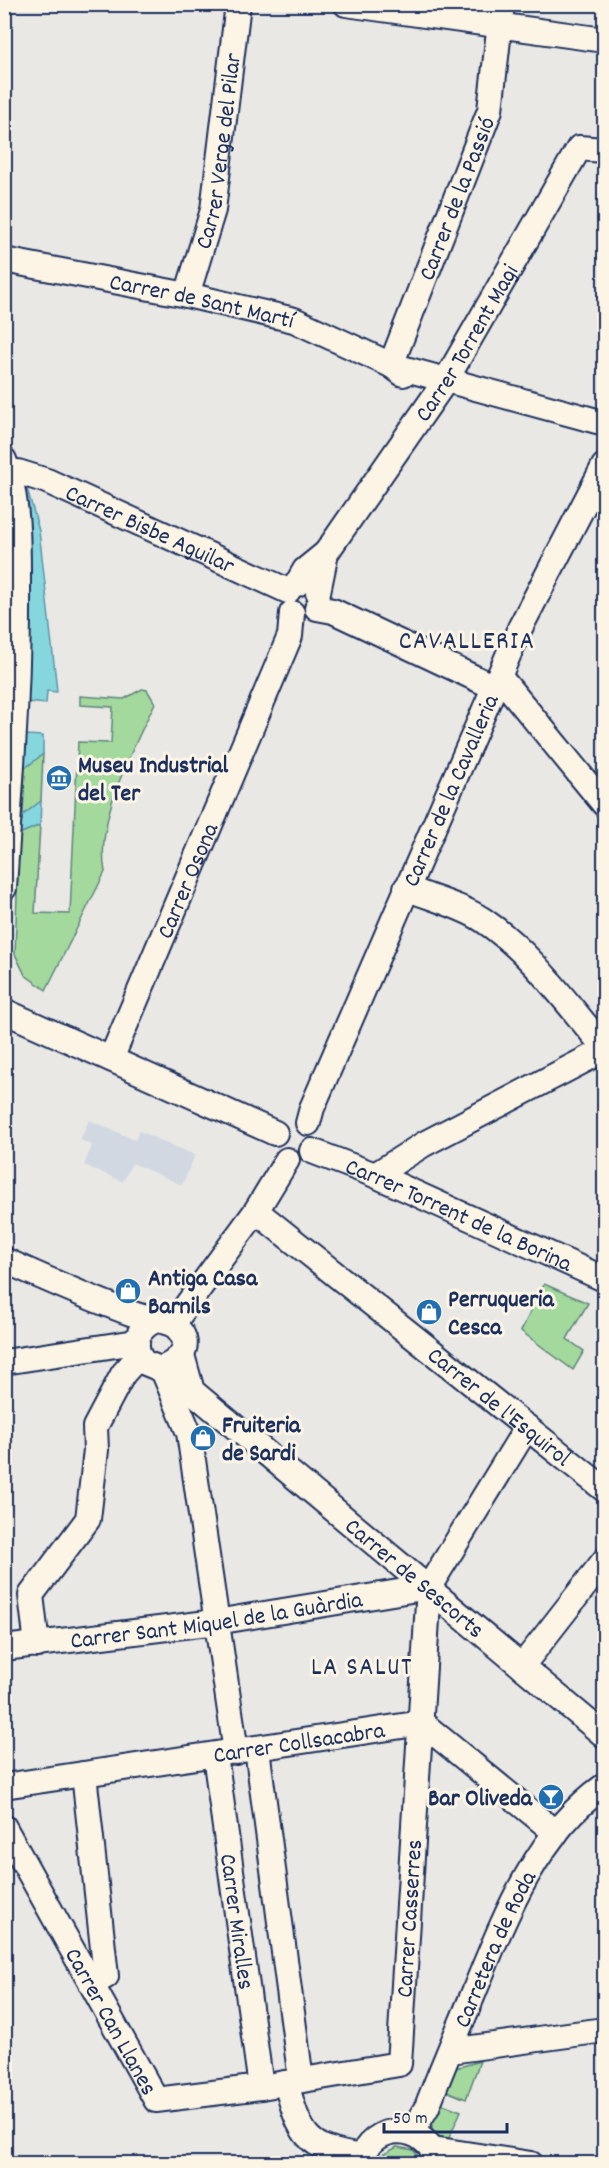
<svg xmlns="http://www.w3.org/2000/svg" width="609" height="2168" font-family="Dekko,sans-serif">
<rect width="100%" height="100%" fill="#e9e8e4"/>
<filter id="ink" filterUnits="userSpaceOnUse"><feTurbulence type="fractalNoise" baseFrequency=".0167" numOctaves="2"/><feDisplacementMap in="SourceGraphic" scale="12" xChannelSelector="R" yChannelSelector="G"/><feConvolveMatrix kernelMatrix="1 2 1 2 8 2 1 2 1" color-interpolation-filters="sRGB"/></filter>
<g filter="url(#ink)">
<path fill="#d2d8e2" d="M89 1120 135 1140 139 1131 195 1155 182 1185 132 1163 123 1182 84 1165 92 1145 80 1140Z"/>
<path fill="#a3d99c" stroke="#5f847d" stroke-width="1.5" d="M142 689 147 690 155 703C132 750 95 820 105 872L46 990 25 975 15 954 19 834 40 825 35 913 70 914 78 742 111 743 113 707 80 705V696L124 699Z
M43 754 41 801 23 815 25 768Z
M544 1284 588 1303 567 1339 584 1351 573 1370 521 1331Z
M480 2061 466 2099 444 2090 456 2068Z
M440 2103 461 2111 447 2142 432 2133V2122Z
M397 2147 413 2150 424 2163H378L382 2155Z"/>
<path fill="#86d7dd" stroke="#5b94aa" stroke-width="1.5" d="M25 481 39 531 56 681 57 692 47 691 46 704 27 702 18 483Z
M4 509 8 530V652H4Z
M25 735 43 736V754L25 768Z
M41 801 40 825 19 834 23 815Z"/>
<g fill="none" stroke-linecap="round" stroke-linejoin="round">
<defs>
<g id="minor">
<path d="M346 4 604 40"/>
<path id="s1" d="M4 260 187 295 294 320 391 365 604 423"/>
<path id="s2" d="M187 295 213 210 238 4"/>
<path id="s3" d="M403 374 391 365 490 110 502 4"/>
<path d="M4 460C19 496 18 548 18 587 19 687 10 788 4 888"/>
<path id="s4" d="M9 473 18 472 47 481 288 591"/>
<path id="s5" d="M297 584 305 570 326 553 446 380 579 148 604 150"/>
<path d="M318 592 326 553"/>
<path d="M317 608 333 611 494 687"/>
<path d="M499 676 604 804"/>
<path d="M406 888C431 898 462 906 483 920 531 952 567 1004 604 1047"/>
<path d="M4 1011 275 1133"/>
<path id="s6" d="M111 1059 290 636 292 613"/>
<path id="s7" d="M308 1123 312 1108 520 628 604 466"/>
<path id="s8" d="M312 1151 375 1175 604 1279"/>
<path d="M375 1175 424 1144 604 1050"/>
<path id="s9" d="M256 1211 604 1489"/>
<path d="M4 1260C48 1280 91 1299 136 1315 148 1319 171 1320 178 1329 195 1347 177 1363 160 1369L143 1362C132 1346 136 1329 154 1321"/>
<path d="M173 1324 256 1211 287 1160"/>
<path id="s10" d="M182 1355 192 1391 604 1735"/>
<path d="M4 1362 136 1342"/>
<path d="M162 1368 189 1433 236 1752"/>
<path d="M37 1645 31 1595 88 1519 96 1450 95 1427 123 1374 139 1356"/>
<path id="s11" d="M4 1648 216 1622 429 1587"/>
<path d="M522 1666 604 1561"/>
<path d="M257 1749 301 2080"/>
<path id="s12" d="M215 1755 261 2087"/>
<path d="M84 1774 106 1976 92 1984"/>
<path id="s13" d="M4 1786 422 1723 556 1833"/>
<path id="s14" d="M4 1827 156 2100 261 2087 399 2064 429 1587 527 1427"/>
<path d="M450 2051 604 2030"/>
<path d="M286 2083C301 2136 305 2148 361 2157"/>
<path id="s15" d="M412 2132 427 2107C441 2070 457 2033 472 1997 503 1921 535 1835 604 1786"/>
<path d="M433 2149 531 2164"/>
<path d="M359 2164C371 2120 427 2121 439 2164"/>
</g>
</defs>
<use href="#minor" stroke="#1b2f5e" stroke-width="28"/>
<use href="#minor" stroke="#fcf5e5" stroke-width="24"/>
</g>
</g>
<defs>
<symbol id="museum-disc" viewBox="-11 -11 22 22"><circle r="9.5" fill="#1f6fb2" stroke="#fcf5e5"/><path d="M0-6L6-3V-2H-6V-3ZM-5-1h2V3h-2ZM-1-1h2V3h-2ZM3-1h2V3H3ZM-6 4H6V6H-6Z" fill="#fff"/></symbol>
<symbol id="shop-disc" viewBox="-11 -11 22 22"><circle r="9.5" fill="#1f6fb2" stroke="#fcf5e5"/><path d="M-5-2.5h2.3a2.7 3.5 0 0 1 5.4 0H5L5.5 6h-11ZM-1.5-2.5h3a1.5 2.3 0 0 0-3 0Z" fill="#fff"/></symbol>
<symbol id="bar-disc" viewBox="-11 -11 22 22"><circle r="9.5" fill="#1f6fb2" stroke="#fcf5e5"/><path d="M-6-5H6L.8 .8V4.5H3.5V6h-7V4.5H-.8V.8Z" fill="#fff"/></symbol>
</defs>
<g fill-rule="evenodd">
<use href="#museum-disc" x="44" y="763" width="30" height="30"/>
<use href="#shop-disc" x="113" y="1276" width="30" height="30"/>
<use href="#shop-disc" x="414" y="1297" width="30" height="30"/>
<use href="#shop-disc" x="188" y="1423" width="30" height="30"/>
<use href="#bar-disc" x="536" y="1782" width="30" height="30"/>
</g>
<g text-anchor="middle" stroke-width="6" stroke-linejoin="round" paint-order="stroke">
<g font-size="24" fill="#1b2f5e" stroke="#fcf5e5">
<text dy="8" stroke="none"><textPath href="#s2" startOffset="148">Carrer Verge del Pilar</textPath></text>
<text dy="8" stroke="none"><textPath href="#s3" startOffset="194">Carrer de la Passió</textPath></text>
<text dy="8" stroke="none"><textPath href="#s1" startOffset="202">Carrer de Sant Martí</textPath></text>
<text dy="8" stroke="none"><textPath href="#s5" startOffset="296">Carrer Torrent Magi</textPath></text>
<text dy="8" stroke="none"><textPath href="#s4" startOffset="153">Carrer Bisbe Aguilar</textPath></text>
<text dy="8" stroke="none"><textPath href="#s7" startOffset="362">Carrer de la Cavalleria</textPath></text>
<text dy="8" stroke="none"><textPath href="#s6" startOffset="194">Carrer Osona</textPath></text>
<text dy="8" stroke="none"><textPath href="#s8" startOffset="160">Carrer Torrent de la Borina</textPath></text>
<text dy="8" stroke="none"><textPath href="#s9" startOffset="312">Carrer de l'Esquirol</textPath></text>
<text dy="8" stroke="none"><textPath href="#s10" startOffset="328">Carrer de Sescorts</textPath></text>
<text dy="8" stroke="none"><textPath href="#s11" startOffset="214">Carrer Sant Miquel de la Guàrdia</textPath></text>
<text dy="8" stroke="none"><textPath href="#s13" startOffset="298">Carrer Collsacabra</textPath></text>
<text dy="8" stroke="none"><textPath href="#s14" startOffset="704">Carrer Casserres</textPath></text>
<text dy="8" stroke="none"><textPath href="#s12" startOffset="168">Carrer Miralles</textPath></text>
<text dy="8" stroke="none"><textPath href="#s15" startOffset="201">Carretera de Roda</textPath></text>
<text dy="8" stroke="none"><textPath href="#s14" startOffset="222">Carrer Can Llanes</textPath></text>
</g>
<g font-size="24" font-weight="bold" fill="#1b2f5e" stroke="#fcf5e5" text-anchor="start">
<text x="78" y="772">Museu Industrial<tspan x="78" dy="28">del Ter</tspan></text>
<text x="148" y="1285">Antiga Casa<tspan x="148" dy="28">Barnils</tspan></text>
<text x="448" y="1306">Perruqueria<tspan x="448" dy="28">Cesca</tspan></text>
<text x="222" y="1432">Fruiteria<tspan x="222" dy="28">de Sardi</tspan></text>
<text x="532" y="1805" text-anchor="end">Bar Oliveda</text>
</g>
<g font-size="26" letter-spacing="1.5" fill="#1b2f5e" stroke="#fcf5e5">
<text x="467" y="648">CAVALLERIA</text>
<text x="362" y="1674">LA SALUT</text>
</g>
</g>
<rect width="609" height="2168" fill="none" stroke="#fcf5e5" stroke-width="24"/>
<rect x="12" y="12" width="585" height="2144" fill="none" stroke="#1b2f5e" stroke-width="2" filter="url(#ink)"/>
<path d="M384 2123v9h123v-9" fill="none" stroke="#1b2f5e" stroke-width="3"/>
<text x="393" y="2123" font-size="18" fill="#1b2f5e" stroke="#fcf5e5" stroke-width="4.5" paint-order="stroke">50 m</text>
</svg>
